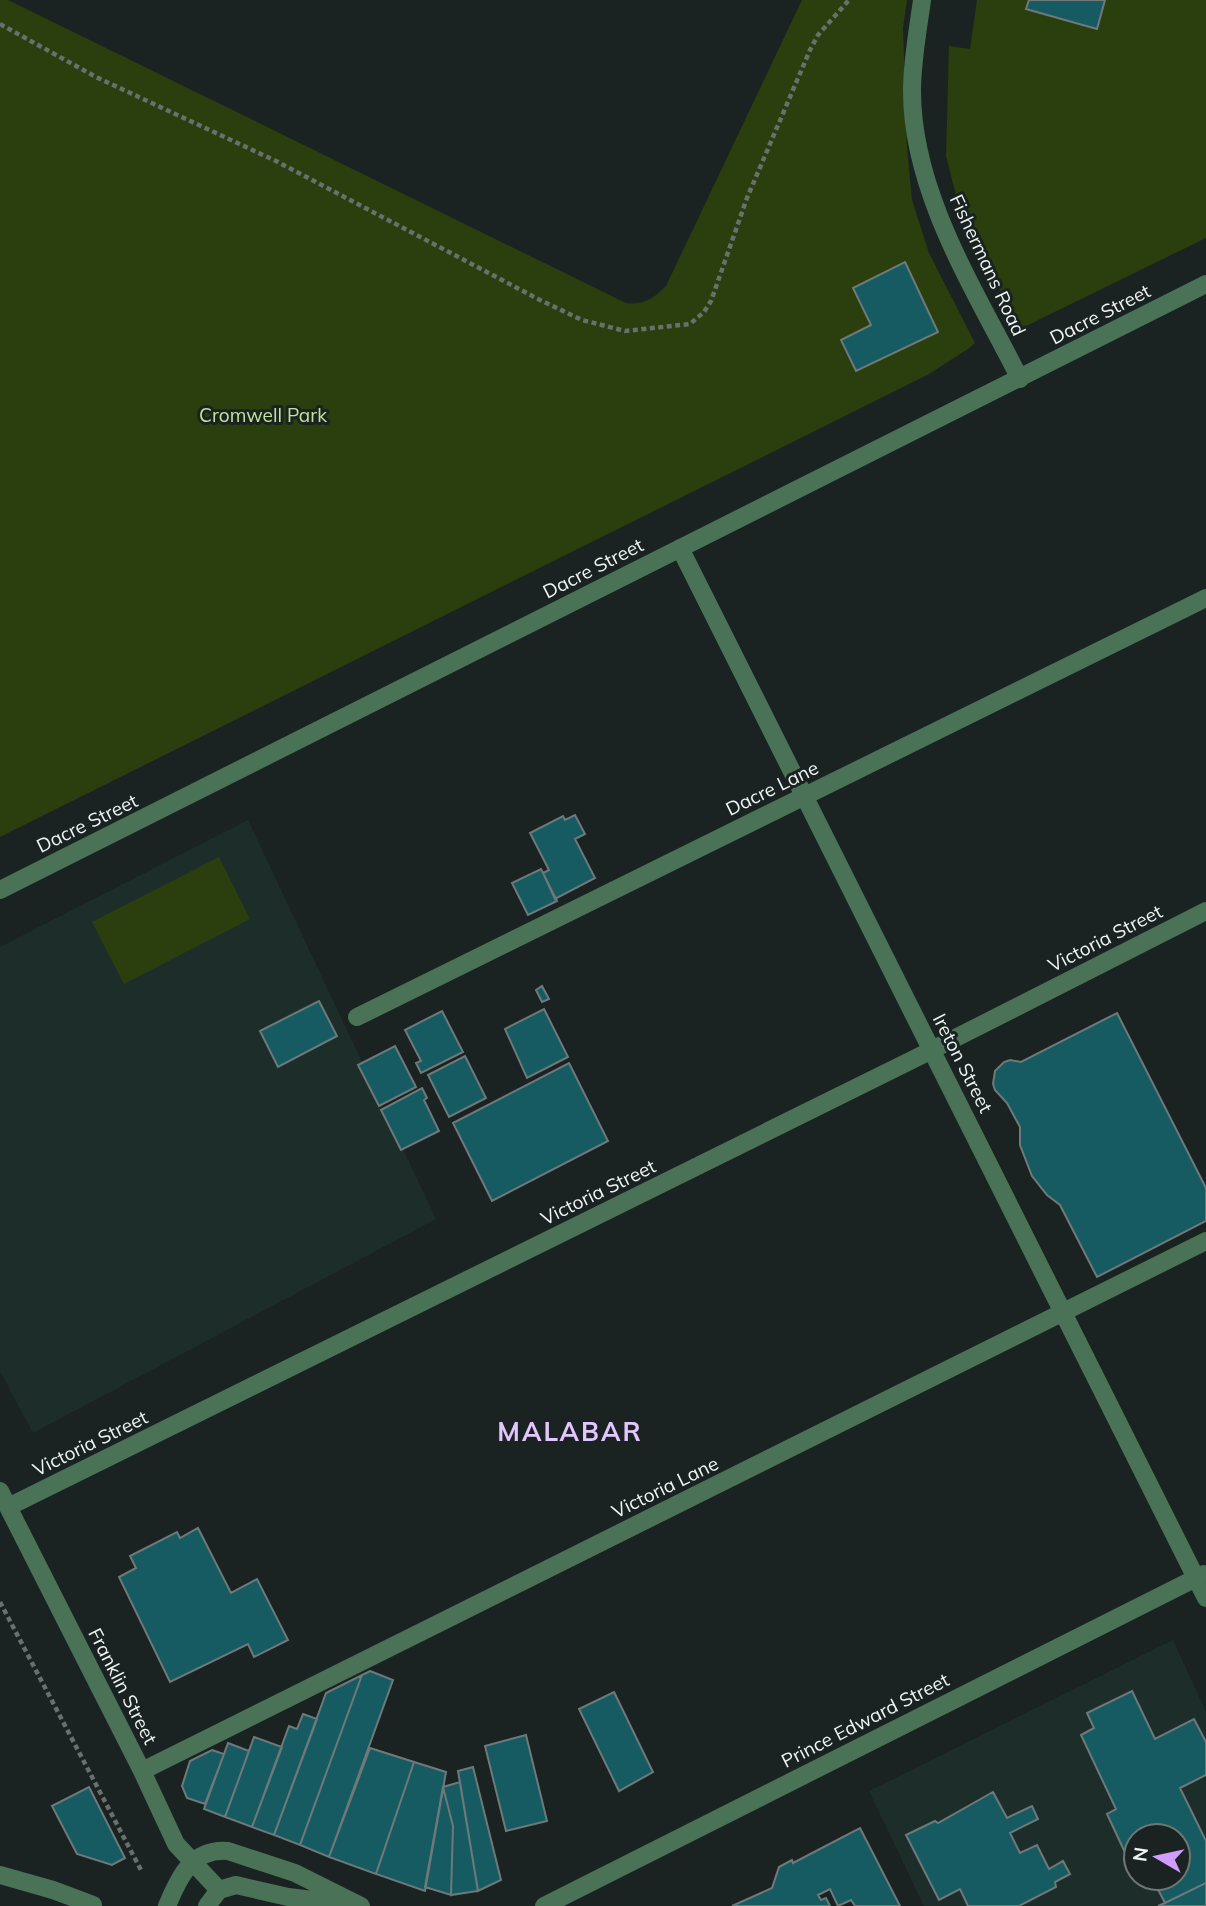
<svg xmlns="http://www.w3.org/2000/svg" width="1206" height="1906" font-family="Mulish,sans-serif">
<rect width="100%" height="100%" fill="#1a2321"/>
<path fill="#1d2e2a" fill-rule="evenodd" d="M248 820 436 1219 33 1433 0 1371V947Z
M1173 1640 1206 1712V1906H924L869 1791ZM1136 1836H1178V1878H1136Z"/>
<path fill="#2b3e0d" d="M0 0H8L626 303C644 305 653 299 666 286L802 0H907L903 28 907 148 912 200 929 253 975 343 968 349 929 374 0 837Z
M977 0H1206V238L1022 328 971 241 960 211 946 156 949 46 970 49Z
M219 857 250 919 124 984 92 922Z"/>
<path fill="#175b62" stroke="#6e797a" stroke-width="2" d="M1029 0H1105L1097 29 1026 9Z
M905 262 938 332 856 371 841 340 871 325 853 288Z
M575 815 585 834 575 839 595 878 555 899 543 873 549 870 530 833 563 816 565 820Z
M541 869 557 901 528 915 512 883Z
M542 986 549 999 542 1002 536 990Z
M319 1001 337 1036 278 1067 260 1031Z
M544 1009 568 1057 527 1078 505 1029Z
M442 1011 463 1052 421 1073 416 1063 421 1061 405 1030Z
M1117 1013 1206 1188V1221L1097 1277 1060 1205 1047 1195 1032 1176 1020 1145V1127L1007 1103 995 1090 993 1084 995 1071 1004 1062 1010 1060 1021 1062Z
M395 1046 416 1087 379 1106 358 1065Z
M465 1056 486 1098 449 1117 428 1075Z
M569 1063 608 1141 492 1201 453 1123Z
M422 1088 427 1098 424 1100 439 1131 401 1150 381 1110Z
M198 1528 231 1593 257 1579 288 1640 254 1657 248 1644 170 1682 119 1577 136 1568 130 1556 177 1532 180 1538Z
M370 1671 393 1680 329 1857 300 1845 362 1675Z
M362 1675 300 1845 274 1835 326 1693Z
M1132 1691 1155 1739 1194 1719 1206 1742V1775L1180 1788 1206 1841V1883L1165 1903 1152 1878H1178V1836H1136V1854L1128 1859 1107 1814 1116 1809 1081 1735 1094 1728 1087 1713Z
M614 1692 653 1772 619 1791 579 1709Z
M303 1714 317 1719 274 1835 252 1827 289 1726 297 1729Z
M526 1735 547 1821 506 1831 485 1746Z
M254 1737 282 1747 252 1827 225 1817Z
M228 1743 249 1751 225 1817 204 1809Z
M370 1748 414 1762 376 1874 329 1857Z
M212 1750 224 1754 205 1804 187 1798 182 1786 190 1761Z
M414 1762 446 1772 425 1891 376 1874Z
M473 1767 501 1880 478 1891 458 1771Z
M460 1782 478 1891 451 1895 453 1826 443 1787Z
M89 1787 125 1858 112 1865 77 1854 52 1806Z
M443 1787 453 1826 451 1895 425 1887Z
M993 1792 1007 1818 1032 1806 1038 1819 1010 1833 1020 1853 1037 1845 1049 1869 1063 1861 1070 1874 1055 1882 1056 1887 1019 1906H968L960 1889 939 1900 906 1835 935 1821 938 1823Z
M860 1828 900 1906H855L851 1900 838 1906 830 1889 818 1895 821 1900 826 1898 830 1906H732L772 1888 779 1867 792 1860 793 1863Z
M1206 1883V1906H1158L1165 1903Z"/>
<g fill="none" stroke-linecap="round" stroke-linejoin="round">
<path stroke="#68706e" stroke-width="4.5" stroke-dasharray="5 3.5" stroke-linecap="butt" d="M0 24 96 77 276 161 540 300 582 320 625 331 690 324 704 312 711 301 747 198 810 50 818 35 849 0
M0 1602 142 1872"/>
<path stroke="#497256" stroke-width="18" d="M922 0C918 30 912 60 912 91 912 193 975 290 1020 379
M680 548 1206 1598
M0 890 1206 284
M357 1017 1206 598
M0 1491 142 1771 176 1844 219 1890
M8 1507 914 1059 1206 911
M142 1771 1206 1241
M0 1875 53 1890 93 1905
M167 1906C179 1877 192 1848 228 1851L295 1873 361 1906
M207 1906 219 1890 236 1885 288 1897 346 1904
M544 1906 1204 1574"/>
</g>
<g text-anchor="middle" stroke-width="6" stroke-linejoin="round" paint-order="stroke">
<g font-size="19" fill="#eff5f4" stroke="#1a2321">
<text transform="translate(988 265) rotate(65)" y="7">Fishermans Road</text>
<text transform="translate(1100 314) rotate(-27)" y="7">Dacre Street</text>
<text transform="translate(593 568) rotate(-27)" y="7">Dacre Street</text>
<text transform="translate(772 788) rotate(-26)" y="7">Dacre Lane</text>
<text transform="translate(87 823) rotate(-26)" y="7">Dacre Street</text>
<text transform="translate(1105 938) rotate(-27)" y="7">Victoria Street</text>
<text transform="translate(963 1063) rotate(63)" y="7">Ireton Street</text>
<text transform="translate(598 1192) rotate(-26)" y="7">Victoria Street</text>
<text transform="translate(90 1443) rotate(-26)" y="7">Victoria Street</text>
<text transform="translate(665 1487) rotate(-26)" y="7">Victoria Lane</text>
<text transform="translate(123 1686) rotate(63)" y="7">Franklin Street</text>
<text transform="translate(865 1720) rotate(-27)" y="7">Prince Edward Street</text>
</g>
<g font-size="19" fill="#c0e493" stroke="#1a2321">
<text x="263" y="422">Cromwell Park</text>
</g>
<g font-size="26" font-weight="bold" letter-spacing="2" fill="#e2c7fe" stroke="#1a2321">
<text x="570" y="1441">MALABAR</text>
</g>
</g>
<g transform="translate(1157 1857) rotate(279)"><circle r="33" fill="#1a2321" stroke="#6f7775" stroke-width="2"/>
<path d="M0-5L12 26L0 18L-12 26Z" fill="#d09dfe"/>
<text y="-10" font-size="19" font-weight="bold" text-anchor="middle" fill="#eff5f4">N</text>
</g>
</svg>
